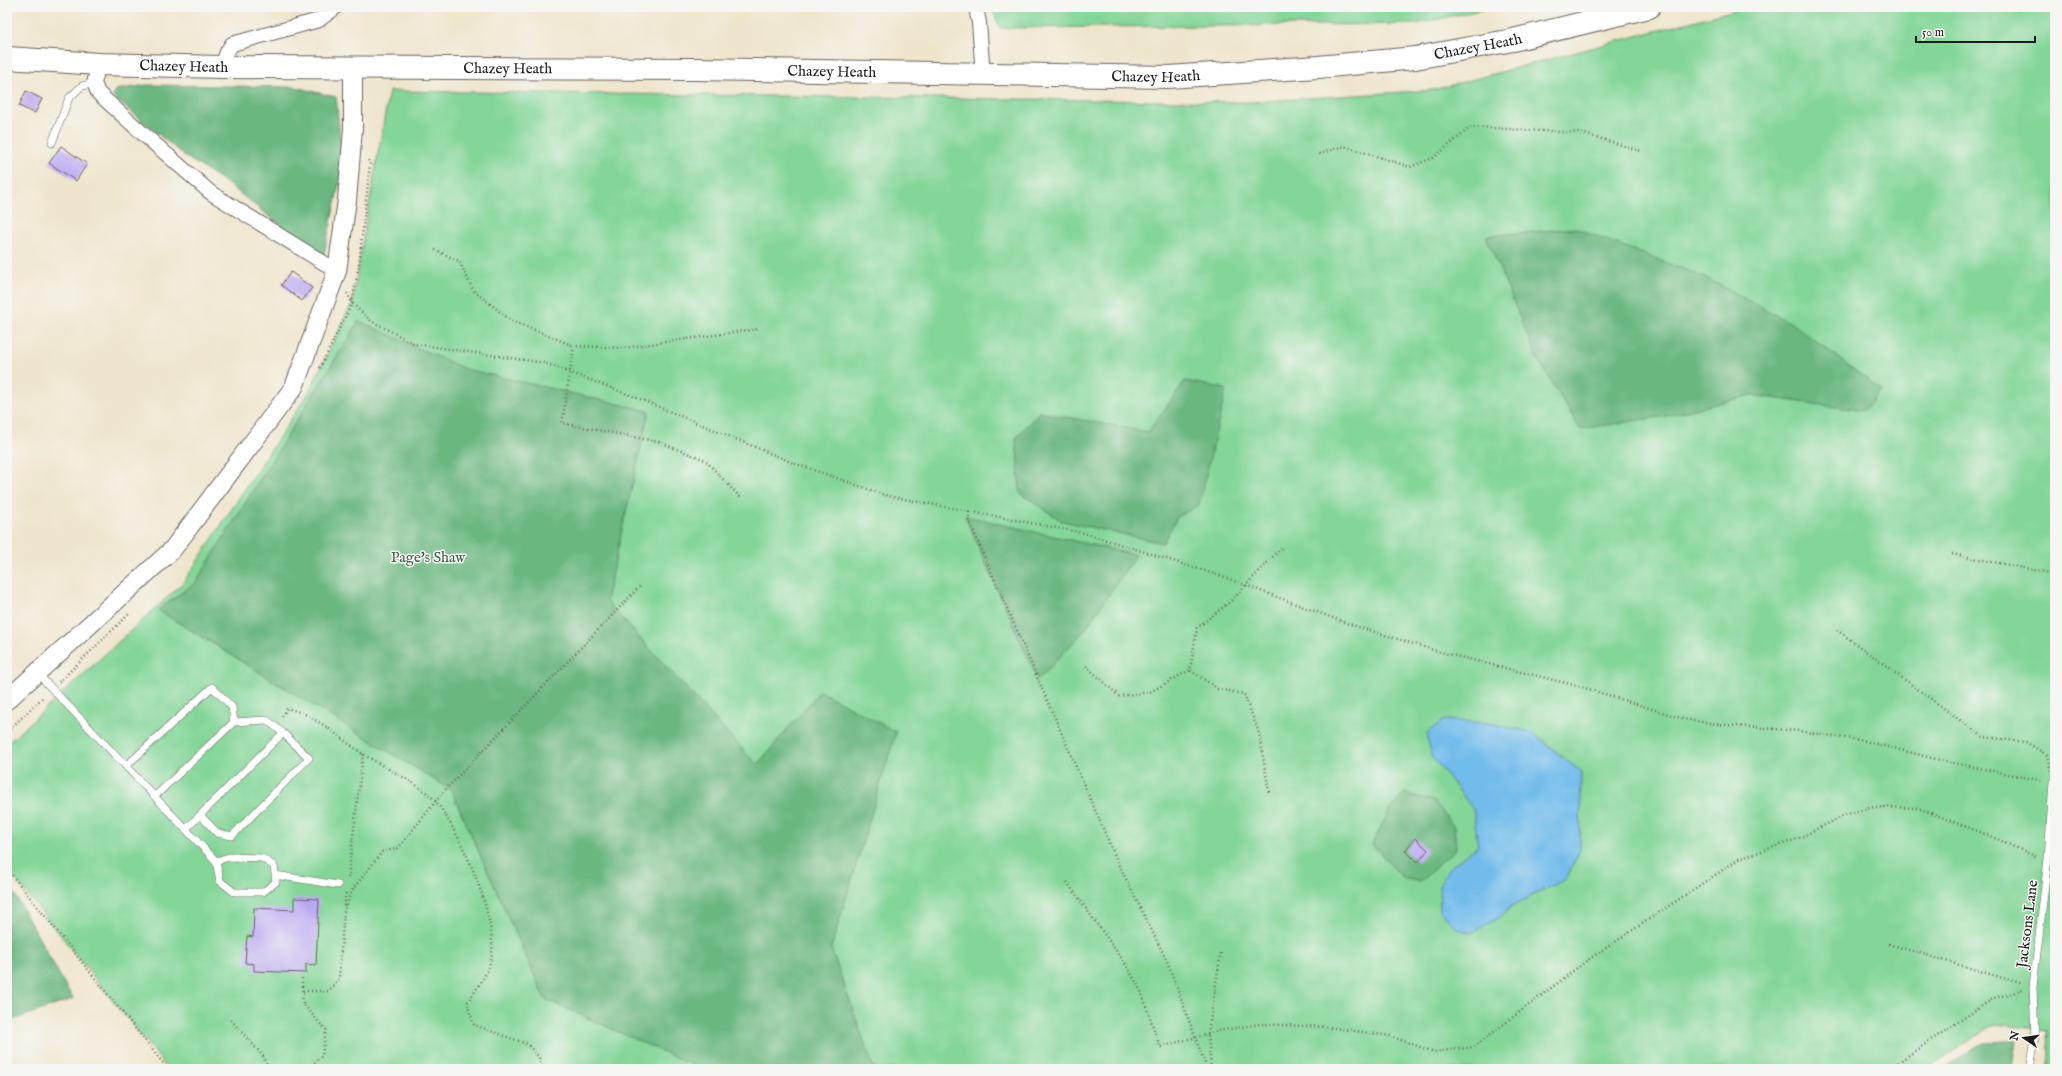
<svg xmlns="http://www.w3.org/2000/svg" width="2062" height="1076" font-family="'IM FELL English',serif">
<rect width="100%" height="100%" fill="#f6f6f2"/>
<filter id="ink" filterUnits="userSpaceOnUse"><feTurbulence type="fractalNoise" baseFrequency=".025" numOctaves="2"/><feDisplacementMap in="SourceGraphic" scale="8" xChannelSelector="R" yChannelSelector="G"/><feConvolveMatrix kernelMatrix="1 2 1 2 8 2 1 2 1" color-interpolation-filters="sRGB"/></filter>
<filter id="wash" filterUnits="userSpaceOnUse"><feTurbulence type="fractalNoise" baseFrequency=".012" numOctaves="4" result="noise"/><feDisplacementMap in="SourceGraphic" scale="16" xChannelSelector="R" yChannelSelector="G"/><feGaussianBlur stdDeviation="0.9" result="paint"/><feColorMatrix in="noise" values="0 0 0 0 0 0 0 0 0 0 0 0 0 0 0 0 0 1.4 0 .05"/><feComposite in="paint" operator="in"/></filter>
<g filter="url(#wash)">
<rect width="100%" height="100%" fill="#efe5cc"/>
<path fill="#83d698" stroke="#50795a" d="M991 7H1495L1415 24 1000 28Z
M1746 7H2055V1069H2048L2047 1030 1995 1024 1926 1069H168L7 869V744L183 583 309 392 352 303 389 91 1248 102 1433 90Z"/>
<path fill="#6ab780" stroke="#436a4e" d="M147 85 295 87 336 97 343 167 323 258 225 182 186 157 113 97 115 90Z
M1575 228 1704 277 1793 324 1881 390 1864 411 1752 395 1666 416 1580 429 1536 356 1486 236Z
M359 321 465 369 649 411 606 601 757 765 820 691 896 732 831 948 874 1069H701L545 999 451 790 158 610 196 582Z
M1185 381 1226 389 1199 505 1178 516 1163 543 1062 521 1020 493 1016 438 1039 412 1148 432Z
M965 516 1136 555 1084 631 1038 680Z
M1404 793 1434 801 1454 827 1456 848 1420 882 1403 878 1372 844 1390 809Z
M7 881 73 999 7 1022Z
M2016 1040 2012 1069H1944L1983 1043Z"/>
<path fill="#72bceb" stroke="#476c84" d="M1444 720 1488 723 1532 732 1581 772 1580 850 1566 879 1512 906 1499 918 1471 933 1456 928 1440 911 1439 886 1450 867 1478 846 1473 809 1448 776 1431 756 1427 733Z"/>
<g id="blocks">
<path fill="#bca8f2" d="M26 91 42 99 35 113 19 106Z
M61 146 87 164 76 181 49 163Z
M291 272 312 288 302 301 281 285Z
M1415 838 1428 850 1418 862 1405 851Z
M294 898 319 899 316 965 306 964V973L254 971V964L245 963 247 936 253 937 254 908 294 910Z"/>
</g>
</g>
<g filter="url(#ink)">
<use href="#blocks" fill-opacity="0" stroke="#66625a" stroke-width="1"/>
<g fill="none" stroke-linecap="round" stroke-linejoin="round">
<defs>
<path id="service" d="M52 143 69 98 82 86 94 83
M37 673 216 861 220 881 234 892H263L276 882 274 866 262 858 229 857 216 861
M126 766 212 687 232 707 234 722 155 796
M200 815 217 833 232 836 309 758 283 733
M186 829 283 733 267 720 234 722
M275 875 338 885
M2030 1069 2035 1038 2033 987 2048 859 2053 782"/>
<path id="minor" d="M976 7 979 23 983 75
M99 64 94 83 98 93 141 132 211 193 337 271
M222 67 227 52 232 44 319 20 336 7"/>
<path id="tertiary" d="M7 700 172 550 294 387 337 271 347 200 353 129V68"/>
<g id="primary">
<path id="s1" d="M7 58 99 64 222 67 695 69 1168 77 1318 67 1415 58 1513 40 1649 7"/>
</g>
</defs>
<use href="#service" stroke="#66625a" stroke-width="8"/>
<use href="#minor" stroke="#66625a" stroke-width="16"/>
<use href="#tertiary" stroke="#66625a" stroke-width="20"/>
<use href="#primary" stroke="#66625a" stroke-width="24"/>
<path stroke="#66625a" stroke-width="2.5" stroke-dasharray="1 3" stroke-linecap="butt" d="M1319 154 1344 146 1410 167 1433 158 1471 127 1581 133 1641 151
M435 250 459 261 473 290 510 320 574 346
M347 293 352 303 371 321 415 344 545 363 635 397 791 462 888 496 1084 533 1221 576 1349 624 1440 652 1582 687 1684 719 1715 724 1799 731 1865 741 1944 761 2043 781
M320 368 352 303 359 264 370 164 368 160
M740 497 705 460 659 442 562 423 574 346 623 348 757 329
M969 512V521L1119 865 1167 961 1207 1069
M1952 554 2055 574
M1837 630 1983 737 2026 742 2047 755 2051 772
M1086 666 1119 696 1150 692 1190 670
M59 682 130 613
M282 716 288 708C295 711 302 712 308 716 328 726 345 742 363 754 383 767 423 785 437 803 461 835 495 911 492 952 491 971 477 988 467 1003L474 1025 527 1044 539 1057 542 1069
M7 732 44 696
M1269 792 1259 733 1244 694 1218 689 1190 670 1197 628 1231 601 1283 546
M7 869 168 1069
M348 878 363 754
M1067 882 1127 966 1141 991 1160 1047 1218 1031 1260 1024 1329 1027 1390 1036 1434 1052 1474 1047 1585 962 1739 859 1797 839 1847 814 1874 807 1918 808 1988 835 2037 857
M344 906 346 893
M1889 944 2023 984
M302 978 303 1004 326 1030 322 1056 306 1069
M303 991H328L339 979 344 910 353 889 382 852 398 848 445 790 641 585
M231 1020 263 1056 268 1069
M2045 1037 2055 1036
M1211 1069 1208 1035 1221 951
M1888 1069 1994 998 2023 990"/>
<use href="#service" stroke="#fff" stroke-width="7"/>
<use href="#minor" stroke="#fff" stroke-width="14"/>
<use href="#tertiary" stroke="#fff" stroke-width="18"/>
<use href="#primary" stroke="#fff" stroke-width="22"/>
</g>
</g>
<g text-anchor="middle" stroke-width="3" stroke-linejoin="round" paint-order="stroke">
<g font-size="15" fill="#1c1c1c" stroke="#f6f6f2">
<text dy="5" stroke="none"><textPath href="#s1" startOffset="1473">Chazey Heath</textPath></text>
<text dy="5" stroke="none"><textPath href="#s1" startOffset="177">Chazey Heath</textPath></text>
<text dy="5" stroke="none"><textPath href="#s1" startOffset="501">Chazey Heath</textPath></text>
<text dy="5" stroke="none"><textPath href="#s1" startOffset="825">Chazey Heath</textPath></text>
<text dy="5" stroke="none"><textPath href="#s1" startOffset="1149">Chazey Heath</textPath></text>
<text transform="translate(2027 924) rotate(-83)" y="5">Jacksons Lane</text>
</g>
<g font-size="15" fill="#405d47" stroke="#f6f6f2">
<text x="428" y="562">Page's Shaw</text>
</g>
</g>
<rect width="2062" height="1076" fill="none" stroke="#f6f6f2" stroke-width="24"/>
<g transform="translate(2024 1038) rotate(283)" stroke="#f6f6f2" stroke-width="3" paint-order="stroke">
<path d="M0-3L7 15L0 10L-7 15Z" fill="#1c1c1c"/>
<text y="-6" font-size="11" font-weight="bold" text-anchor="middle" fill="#1c1c1c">N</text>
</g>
<path d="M1916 36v6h119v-6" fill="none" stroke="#1c1c1c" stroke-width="2"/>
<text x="1922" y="36" font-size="12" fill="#1c1c1c" stroke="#f6f6f2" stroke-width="3" paint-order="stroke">50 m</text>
</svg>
